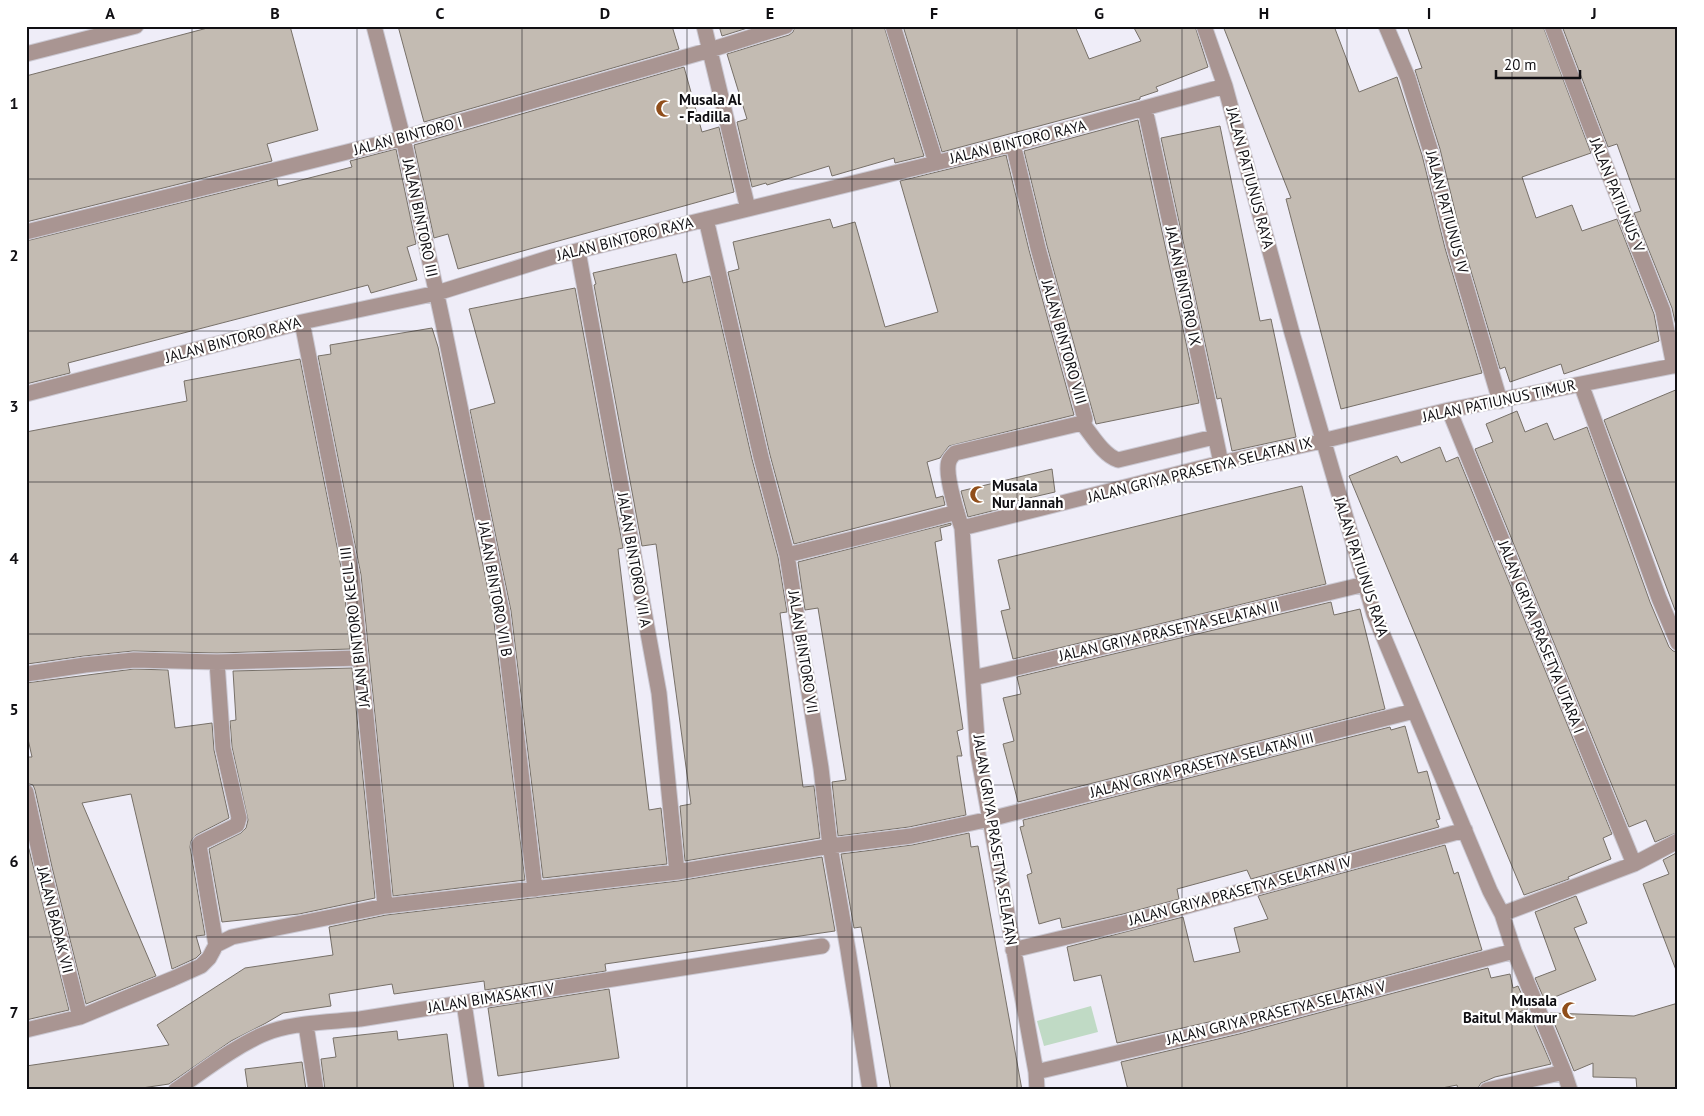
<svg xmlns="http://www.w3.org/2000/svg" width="1704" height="1116" font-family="'PT Sans',sans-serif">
<rect width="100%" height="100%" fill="#efedf8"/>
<path fill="#c0dac5" d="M1091 1006 1098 1032 1044 1046 1037 1021Z"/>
<path fill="#c3bbb2" stroke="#777068" d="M215 26H290L318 130 267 144 272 161 26 222V76Z
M398 26H672L679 49 424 122Z
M719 26H754L722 36Z
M795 26H884L924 156 895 163 894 158 832 176 829 166 767 185 766 183 752 187 737 122 747 119 727 54 789 35 793 32Z
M903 26H1075L1089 59 1141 41 1133 26H1195L1208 67 1156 87 1158 91 1140 97V99L942 152Z
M1223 26H1334L1359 92 1397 77 1422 155 1445 248 1482 373 1341 409 1286 199 1291 198Z
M1407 26H1543L1591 153 1522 177 1536 218 1572 205 1582 231 1617 219 1654 314 1659 341 1564 374 1561 364 1510 382 1505 367 1500 369 1463 244 1440 149 1415 70 1422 68Z
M1562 26H1678V335L1672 308 1634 213 1641 211 1617 144 1608 147Z
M684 67 702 132 719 127 734 192 458 269 448 234 434 238 414 145Z
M1138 120 1199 403 1096 424 1047 246 1024 151Z
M1220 126 1260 321 1271 319 1296 437 1232 451 1221 398 1217 399 1161 138Z
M396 149 416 244 407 247 417 280 371 293 368 285 68 363 70 373 26 384V241L277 179 278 186 352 167 350 161Z
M1006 155 1029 250 1074 415 949 446 940 458 927 462 936 498 943 496 945 505 794 544 770 455 728 272 739 269 733 242 830 219 833 228 855 222 885 327 938 312 900 181Z
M676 254 683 283 710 276 752 459 778 557 787 612 780 613 803 787 814 786 820 838 685 861 680 806 691 804 656 544 642 546 594 285 596 284 593 273Z
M575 288 623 548 618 549 649 810 661 808 667 864 543 878 511 611 470 410 495 403 469 309Z
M432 328 438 347 493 614 525 880 393 896 361 575 318 356 331 354 330 345Z
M300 359 343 577 350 649 217 653 133 651 84 656 27 664 26 432 187 401 184 381Z
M1678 389V618L1604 420Z
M1517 411 1525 432 1547 423 1554 440 1587 427 1650 602 1669 647 1673 651 1678 652V832L1655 842 1646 820 1629 827 1475 449 1493 442 1486 424Z
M1440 447 1446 462 1458 457 1612 834 1603 838 1611 859 1568 877 1569 879 1524 895 1349 476 1397 456 1401 463Z
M1052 469 1055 492 1003 504 1004 508 968 517 961 491Z
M1302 486 1326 584 1013 659 1001 611 1010 609 998 560Z
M951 523V525L940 528 942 540 935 542 963 729 957 731 962 756H957L966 815 909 827 838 836 832 782 846 780 818 608 805 610 798 562Z
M1331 602 1334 615 1360 609 1385 709 1018 802 1003 744 1014 741 1003 698 1021 694 1017 677Z
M352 668 375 898 299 914 222 922 209 849 241 833 246 828 248 820 232 747 230 721 236 720 233 671Z
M134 669 168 670 175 728 212 723 214 750 229 818 196 835 191 841 190 847 205 935 196 936 201 953 196 958 172 969 131 794 82 803 156 976 86 1004 52 867 35 790 33 785 26 783V757H32L26 730V683Z
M1405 726 1418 773 1427 771 1440 819 1436 820 1439 827 1251 879 1247 870 1177 889 1179 899 1123 914 1062 928 1060 918 1039 924 1027 875 1032 873 1020 827 1024 826 1023 820 1390 727 1391 730Z
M969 833 971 847 978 846 1022 1090H891L861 927 854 928 841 854 912 845Z
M26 837 69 1010 26 1020Z
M1445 845 1454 874 1458 872 1482 950 1235 1016 1117 1043 1101 975 1074 981 1067 947 1183 917 1194 962 1240 952 1234 928 1268 919 1258 896Z
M1678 852V969L1676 970 1643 884 1669 874 1663 860Z
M822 857 835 931 605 964 606 971 485 990 484 981 394 994 392 984 329 994 331 1006 283 1013 266 1023 231 1041 169 1084 142 1088 143 1090H26V1066L169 1045 157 1025 245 968 333 955 329 927 386 915 678 881Z
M1576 896 1587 923 1574 928 1596 980 1545 1001 1535 978 1556 970 1535 912Z
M1488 968 1491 978 1510 974 1513 988 1518 986 1528 1009 1519 1012 1529 1013 1551 1064 1495 1077 1481 1083 1478 1088 1470 1090H1458L1457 1085 1432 1090H1128L1121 1062 1239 1034Z
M609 989 619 1058 498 1076 488 1008Z
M1678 1003V1090H1637L1636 1078 1593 1077V1063L1574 1071 1550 1013 1634 1016Z
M397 1031 398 1040 447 1034 454 1090H325L321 1059 336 1057 333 1038Z
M302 1062 306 1090H248L245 1069Z"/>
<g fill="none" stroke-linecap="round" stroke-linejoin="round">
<defs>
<path id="street" d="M374 26 403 138 443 323 502 612 535 889
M704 26 748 209
M893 26 936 163
M1204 26 1225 86 1292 333 1374 614 1490 891 1502 914 1514 951 1564 1072 1570 1090
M1386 26 1408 78 1431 152 1454 246 1500 401
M1552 26 1604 162 1663 311 1674 366
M26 54 136 26
M1145 109 1177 255 1221 463
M1013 144 1038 248 1085 419 1082 423 955 453C951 457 948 460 948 467 947 480 957 514 962 528L978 754 1036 1072 1037 1090
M706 219 761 457 787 555 821 768 830 846 848 950 870 1090
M26 232 403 138 710 50 786 26
M578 251 659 693 677 872
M302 322 352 576 385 906
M1581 384 1659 598 1678 643
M26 394 302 322 437 293 552 257 1013 144 1225 86
M1449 410 1634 864
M1082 423C1092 435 1103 455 1118 460L1214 437
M962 528 1221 463 1322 441 1449 410 1678 365
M787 555 889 530 957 512
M26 674 85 665 134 660 217 662 360 658
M973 678 1365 584
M26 792 43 869 80 1017
M1502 914 1634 864 1678 841
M216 945 199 845 200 843 237 825 239 818 223 748 217 662
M1013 950 1125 923 1465 830
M464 1003 477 1090
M306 1025 316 1090
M26 1030 80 1017 172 979 201 966 209 958 216 945 232 937 385 906 677 872 830 846 911 836 990 819 1414 711
M1036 1072 1237 1025 1514 951
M176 1090C203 1071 242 1041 272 1031 300 1022 331 1022 360 1019L822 946
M1487 1090 1564 1072"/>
</defs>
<use href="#street" stroke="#cbc9d3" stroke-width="17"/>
<use href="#street" stroke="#a99592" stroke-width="15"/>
</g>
<path fill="none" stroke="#100f13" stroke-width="1" stroke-opacity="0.55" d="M192 26V1090M357 26V1090M522 26V1090M687 26V1090M852 26V1090M1017 26V1090M1182 26V1090M1347 26V1090M1512 26V1090M26 179H1678M26 331H1678M26 482H1678M26 634H1678M26 785H1678M26 937H1678"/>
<defs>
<symbol id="mosque-bare" viewBox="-9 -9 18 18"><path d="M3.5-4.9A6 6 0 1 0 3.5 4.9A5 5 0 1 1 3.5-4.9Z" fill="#904e1b" stroke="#fff" stroke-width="2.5" paint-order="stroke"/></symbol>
</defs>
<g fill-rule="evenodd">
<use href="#mosque-bare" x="652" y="96" width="25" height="25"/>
<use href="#mosque-bare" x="966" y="482" width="25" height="25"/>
<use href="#mosque-bare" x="1558" y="998" width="25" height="25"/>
</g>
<g text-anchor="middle" stroke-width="4.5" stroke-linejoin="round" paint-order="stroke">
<g font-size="15" font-weight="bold" fill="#100f13" stroke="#fff" text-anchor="start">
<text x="679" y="105">Musala Al<tspan x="679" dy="17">- Fadilla</tspan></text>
<text x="992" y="491">Musala<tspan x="992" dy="17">Nur Jannah</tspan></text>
<text x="1557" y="1006" text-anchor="end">Musala<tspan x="1557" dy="17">Baitul Makmur</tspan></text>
</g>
<g font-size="15" fill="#100f13" stroke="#fff">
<text transform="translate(408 136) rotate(-15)" y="5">JALAN BINTORO I</text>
<text transform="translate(1018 142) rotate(-14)" y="5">JALAN BINTORO RAYA</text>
<text transform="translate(1250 178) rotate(75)" y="5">JALAN PATIUNUS RAYA</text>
<text transform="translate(1617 195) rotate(68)" y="5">JALAN PATIUNUS V</text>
<text transform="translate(1447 212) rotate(75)" y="5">JALAN PATIUNUS IV</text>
<text transform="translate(420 218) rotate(78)" y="5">JALAN BINTORO III</text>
<text transform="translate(625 239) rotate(-14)" y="5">JALAN BINTORO RAYA</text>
<text transform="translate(1183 286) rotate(78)" y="5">JALAN BINTORO IX</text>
<text transform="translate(233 340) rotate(-15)" y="5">JALAN BINTORO RAYA</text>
<text transform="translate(1064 342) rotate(74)" y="5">JALAN BINTORO VIII</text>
<text transform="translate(1499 401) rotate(-12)" y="5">JALAN PATIUNUS TIMUR</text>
<text transform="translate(1200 470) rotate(-14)" y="5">JALAN GRIYA PRASETYA SELATAN IX</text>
<text transform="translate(634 560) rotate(80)" y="5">JALAN BINTORO VII A</text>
<text transform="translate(1361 567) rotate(72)" y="5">JALAN PATIUNUS RAYA</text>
<text transform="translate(495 589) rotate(80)" y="5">JALAN BINTORO VII B</text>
<text transform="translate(355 627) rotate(-97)" y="5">JALAN BINTORO KECIL III</text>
<text transform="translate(1169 631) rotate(-13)" y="5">JALAN GRIYA PRASETYA SELATAN II</text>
<text transform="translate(1541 637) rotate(68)" y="5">JALAN GRIYA PRASETYA UTARA I</text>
<text transform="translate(803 652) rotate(81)" y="5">JALAN BINTORO VII</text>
<text transform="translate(1202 765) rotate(-14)" y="5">JALAN GRIYA PRASETYA SELATAN III</text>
<text transform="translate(995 840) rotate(81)" y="5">JALAN GRIYA PRASETYA SELATAN</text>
<text transform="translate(1240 891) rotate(-15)" y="5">JALAN GRIYA PRASETYA SELATAN IV</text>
<text transform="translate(55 920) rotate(76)" y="5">JALAN BADAK VII</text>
<text transform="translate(491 998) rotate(-9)" y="5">JALAN BIMASAKTI V</text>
<text transform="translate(1276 1013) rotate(-14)" y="5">JALAN GRIYA PRASETYA SELATAN V</text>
</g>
</g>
<rect width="1704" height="1116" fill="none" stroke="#ffffff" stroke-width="55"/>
<path d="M1496 70v8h84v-8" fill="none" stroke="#100f13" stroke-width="2.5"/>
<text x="1504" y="70" font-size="15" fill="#100f13" stroke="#ffffff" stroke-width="4" paint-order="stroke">20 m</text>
<rect x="28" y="28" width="1648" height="1060" fill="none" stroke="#100f13" stroke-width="2"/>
<g font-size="16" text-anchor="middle" font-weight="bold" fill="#100f13">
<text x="110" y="19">A</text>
<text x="275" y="19">B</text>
<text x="440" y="19">C</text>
<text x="605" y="19">D</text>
<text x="770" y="19">E</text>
<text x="934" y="19">F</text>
<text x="1099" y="19">G</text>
<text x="1264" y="19">H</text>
<text x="1429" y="19">I</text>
<text x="1594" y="19">J</text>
<text x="14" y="109">1</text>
<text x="14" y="261">2</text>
<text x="14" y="412">3</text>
<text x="14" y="564">4</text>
<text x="14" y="715">5</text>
<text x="14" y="867">6</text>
<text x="14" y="1018">7</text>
</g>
</svg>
